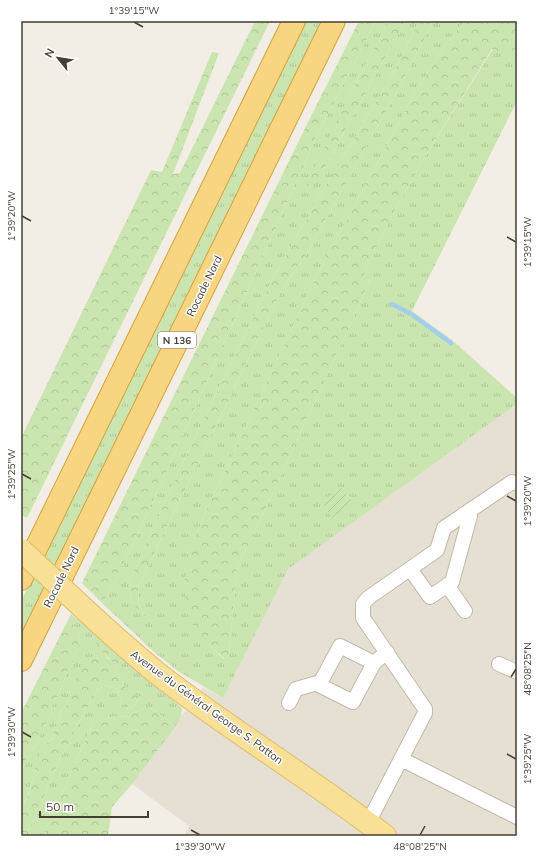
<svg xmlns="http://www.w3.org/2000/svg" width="538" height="857" font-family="Mulish,sans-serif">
<defs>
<pattern id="grass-tufts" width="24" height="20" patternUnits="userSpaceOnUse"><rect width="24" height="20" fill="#cbe5b0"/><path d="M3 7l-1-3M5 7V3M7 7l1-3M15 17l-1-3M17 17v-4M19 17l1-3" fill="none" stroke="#b0c698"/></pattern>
<pattern id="forest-crowns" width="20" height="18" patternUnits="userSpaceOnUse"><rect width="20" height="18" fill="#cbe5b0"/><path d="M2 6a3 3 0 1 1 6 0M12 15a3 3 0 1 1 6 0" fill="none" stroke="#b0c698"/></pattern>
<pattern id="garden-furrows" width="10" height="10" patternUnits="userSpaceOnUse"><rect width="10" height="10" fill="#cbe5b0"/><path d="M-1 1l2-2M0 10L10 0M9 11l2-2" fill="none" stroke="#b0c698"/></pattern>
</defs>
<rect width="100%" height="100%" fill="#f2eee5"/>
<path fill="#e6e0d4" d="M517 404V836H184L189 826 132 784 203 687 223 698 287 569Z"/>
<path fill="url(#grass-tufts)" d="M306 21H322L21 637V601Z
M376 21H389L350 93 308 191 327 164 405 21H419L394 72 314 206 272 280 180 468 129 583 131 601 146 617 139 604 138 587 282 289 306 255 404 79 433 21H467L463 23 445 45 415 93 316 277 208 507 191 546 211 647 224 659 229 654 237 567 266 508 370 281 366 279 364 274 388 223 424 158 493 49 517 63V101L412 311 452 340 517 398V404L288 569 223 698 178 671 153 651 103 604 131 549 183 435 319 131Z
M71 614 94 633 92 637 99 644 108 659 126 660 182 708 181 717 176 726 148 706 127 717 114 716 93 723 43 836H27L59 761 84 713 98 689 106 685 118 690 122 705 133 708 139 698 126 688 114 668 91 669 70 690 66 706 62 709 59 715 60 721 54 728 53 738C31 754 36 787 21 808V775L25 762 33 748 38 743 41 730 51 716 52 706 59 693 68 670 72 665 73 659 79 648 80 636 74 626H65Z"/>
<path fill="url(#forest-crowns)" d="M255 21H270L27 518 22 515 21 516V438L151 170 162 172 212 52 219 53 173 174 180 173Z
M359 21H376L319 131 183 435 131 549 103 604 82 583 310 118Z
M389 21H405L327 164 308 192 305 189 350 93Z
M419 21H433L404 79 306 255 282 289 138 587 139 604 147 619 131 601 129 583 180 468 272 280 314 206 394 72Z
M467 21H517V63L492 49 424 158 388 223 364 274 366 279 370 281 266 508 237 567 229 654 225 659 211 647 189 620 184 586 191 546 208 507 316 277 415 93 445 45 463 23Z
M74 625 80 636 79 648 73 659 72 665 68 670 59 693 52 706 51 716 42 730 38 743 33 748 25 762 21 775V713L65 626Z
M94 633 126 660 120 666C106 660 102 648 92 637Z
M97 657 114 668 126 688 139 697 133 708 122 705 118 690 106 685 98 689 84 713 59 761 27 836H21C21 829 19 814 21 808 23 805 25 803 26 800 36 777 32 753 53 738L54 728 60 721 59 715 62 709 66 706 70 690 83 667 91 669 90 661Z
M148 706 176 726 132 784 112 807 108 836H43L93 723 114 716 127 717Z"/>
<path fill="url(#garden-furrows)" d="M342 488 353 503 332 518 321 502Z"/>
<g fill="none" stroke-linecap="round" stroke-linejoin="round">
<path stroke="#a4cdec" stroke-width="4.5" d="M392 304 411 314 451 343"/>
<defs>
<path id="minor" d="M410 569 430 597 452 582 470 516 464 514
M447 585 465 611
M374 663 340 646 319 685 353 702 374 663 387 652
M499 664 517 672
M289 703 296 689 321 682
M401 759 425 713V709L363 618V604L368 598 437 550 444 528 512 482 517 483
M368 823 401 759 517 817"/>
<path id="primary" d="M95 619C117 639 139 659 162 677 235 733 313 780 385 836"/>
<path id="trunk" d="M21 579 294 21
M21 660 334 21"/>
</defs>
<use href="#minor" stroke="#c0b9ab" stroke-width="16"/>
<use href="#primary" stroke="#debd68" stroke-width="24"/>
<use href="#trunk" stroke="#d6a13c" stroke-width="24"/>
<use href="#minor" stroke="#fff" stroke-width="14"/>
<use href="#primary" stroke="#f9e097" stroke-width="22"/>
<use href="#trunk" stroke="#f8d681" stroke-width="22"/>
<defs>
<path id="primary-bridge" d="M21 550 95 619"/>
</defs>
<use href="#primary-bridge" stroke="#debd68" stroke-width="24" stroke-linecap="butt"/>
<use href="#primary-bridge" stroke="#f9e097" stroke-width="22"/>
</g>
<path fill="none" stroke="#443f35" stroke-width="1.5" d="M134 22 143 27M22 216 31 221M507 237 516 242M22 474 31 479M507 496 516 501M511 677 516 669M22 732 31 737M507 754 516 759M191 830 200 835M420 835 425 826"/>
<g text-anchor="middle" stroke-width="3" stroke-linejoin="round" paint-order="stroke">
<rect fill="#fff" stroke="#7c7972" stroke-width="1" x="158" y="332" width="38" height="16" rx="3"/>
<g font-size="10" font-weight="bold" fill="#443f35">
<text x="177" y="344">N 136</text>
</g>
<g font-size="11" fill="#443f35" stroke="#fff">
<text transform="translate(204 286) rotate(-64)" y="4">Rocade Nord</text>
<text transform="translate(61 577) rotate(-64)" y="4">Rocade Nord</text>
<text transform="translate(207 707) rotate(36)" y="4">Avenue du Général George S. Patton</text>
</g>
</g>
<rect width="538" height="857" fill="none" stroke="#ffffff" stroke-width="44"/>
<g transform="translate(58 58) rotate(300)" stroke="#ffffff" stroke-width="3" paint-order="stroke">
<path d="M0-3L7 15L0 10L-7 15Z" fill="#443f35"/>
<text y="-6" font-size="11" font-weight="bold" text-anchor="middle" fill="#443f35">N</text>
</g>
<path d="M40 811v6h108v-6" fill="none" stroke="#443f35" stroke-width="2"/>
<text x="46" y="811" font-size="12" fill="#443f35" stroke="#ffffff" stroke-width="3" paint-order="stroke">50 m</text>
<rect x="22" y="22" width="494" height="813" fill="none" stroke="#443f35" stroke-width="1.5"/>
<g font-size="10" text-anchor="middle" fill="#443f35">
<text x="134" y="14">1°39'15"W</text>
<text transform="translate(11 216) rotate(-90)" y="4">1°39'20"W</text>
<text transform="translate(527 242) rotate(-90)" y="4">1°39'15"W</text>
<text transform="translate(11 474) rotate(-90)" y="4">1°39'25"W</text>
<text transform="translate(527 501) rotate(-90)" y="4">1°39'20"W</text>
<text transform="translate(527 669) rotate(-90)" y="4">48°08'25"N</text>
<text transform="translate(11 732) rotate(-90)" y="4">1°39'30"W</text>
<text transform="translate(527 759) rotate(-90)" y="4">1°39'25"W</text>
<text x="200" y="850">1°39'30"W</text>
<text x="420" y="850">48°08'25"N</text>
</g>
</svg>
